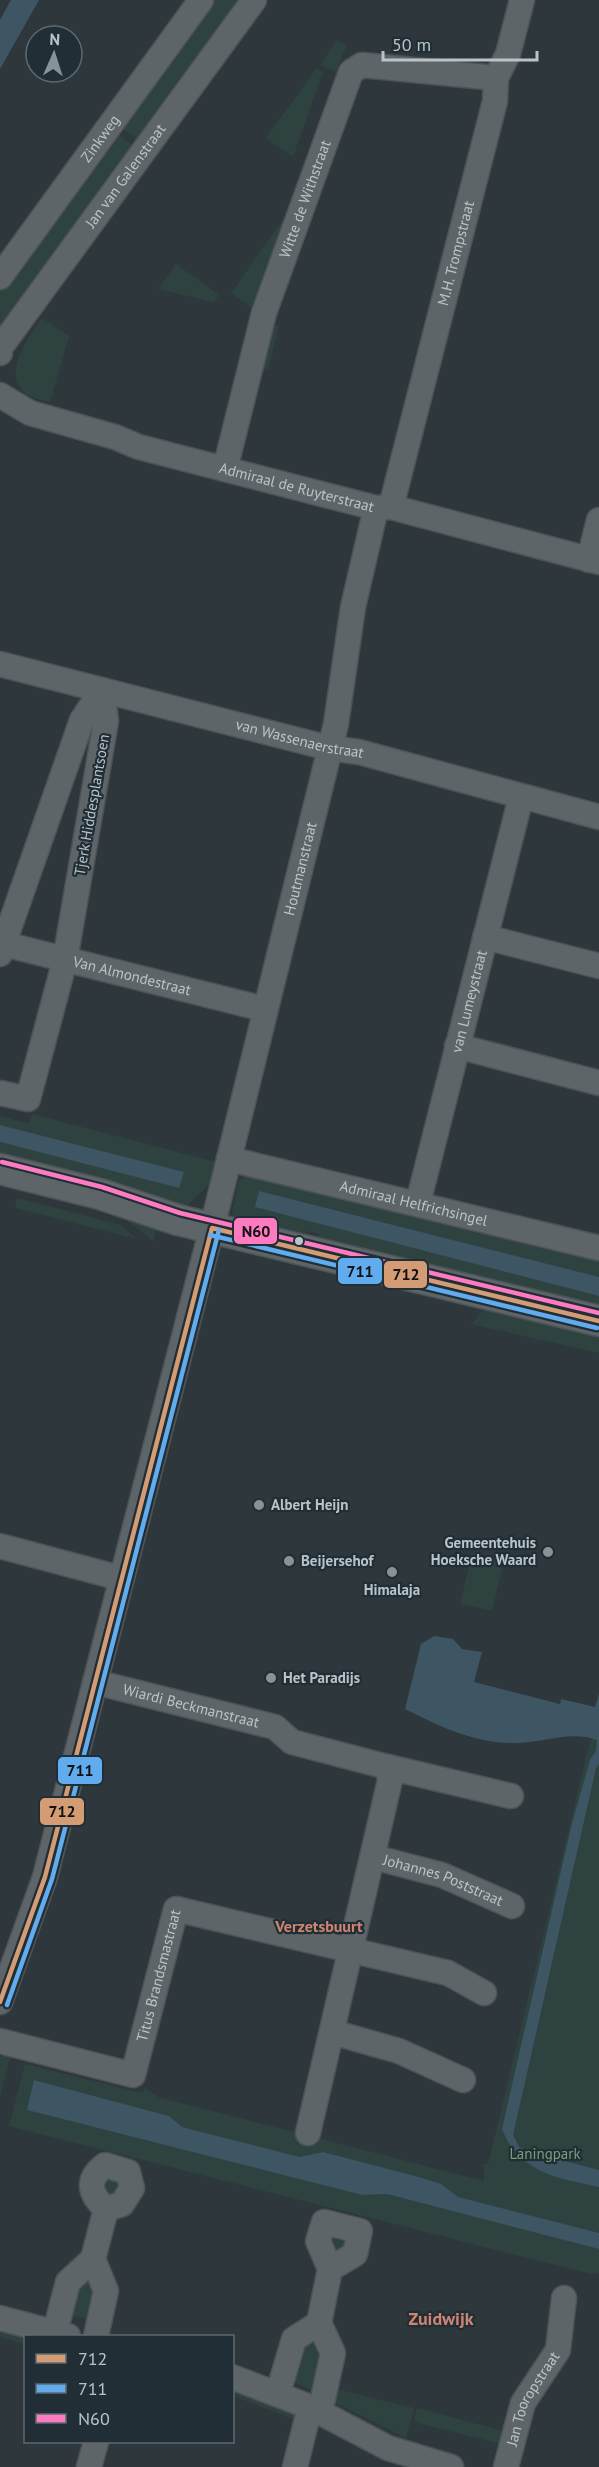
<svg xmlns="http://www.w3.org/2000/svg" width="599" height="2467" font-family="'PT Sans',sans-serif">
<rect width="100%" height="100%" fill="#2e373b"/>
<path fill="#2e4340" d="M209 0H244L138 139 118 126Z
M336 41 347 44 336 72 320 65Z
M316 69 323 72 293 157 266 138Z
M114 132 133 145 0 335V289Z
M287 214 257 312 231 293Z
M176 264 219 295 214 302 158 289Z
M42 318 69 336 50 402C43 400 33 399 27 395 0 376 28 337 42 318Z
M267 323 279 326 268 370 257 367Z
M32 1114 216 1162 210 1184 186 1206 0 1158V1142L179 1188 183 1172 0 1125V1116L29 1124Z
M252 1173 599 1260V1277L259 1191 256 1207 599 1296V1309L318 1239 319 1234 307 1231 306 1236 235 1219 232 1212 239 1181Z
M17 1198 121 1225 137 1239 15 1208Z
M88 1206 158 1223 153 1241 123 1217Z
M491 1308 599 1334V1353L471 1324 482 1312Z
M472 1553 504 1562 492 1611 460 1604Z
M595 1721 599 1722V2233L457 2197 441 2184 419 2177 323 2152 301 2157 182 2127 169 2116 35 2080 27 2110 362 2195 387 2194 599 2249V2273L591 2274 9 2126 25 2064 143 2093 144 2087 158 2097 484 2181V2164H488Z
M11 2053 0 2097V2057Z
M108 2175 123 2180 114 2201 99 2186Z
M329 2236 349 2238 343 2258 325 2244Z
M85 2280 96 2284 93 2320 66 2314 72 2291Z
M0 2328 26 2336 25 2344 0 2337Z
M310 2337 324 2347 315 2392 290 2380 297 2350Z
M232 2387 294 2409 296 2420 233 2396Z
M336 2389 414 2408 406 2438 334 2402Z
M417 2408 504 2431 501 2444 414 2422Z"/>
<path fill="#3e5664" d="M11 0H39L0 69V20Z
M0 1125 184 1172 179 1188 0 1142Z
M259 1191 599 1277V1296L255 1207Z
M434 1636 453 1639 462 1649 482 1652 474 1682 560 1704 561 1699 595 1707 599 1694V1764L596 1768 513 2135 519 2147 526 2151 599 2170V2187C558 2178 519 2173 502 2129L571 1827 590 1760 596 1751 597 1740C571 1730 542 1743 515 1743 477 1744 438 1726 405 1709L421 1644Z
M34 2080 169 2116 182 2127 300 2157 323 2152 419 2177 441 2184 458 2197 599 2233V2249L387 2194 362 2195 27 2110Z"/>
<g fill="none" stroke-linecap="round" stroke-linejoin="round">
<defs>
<g id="minor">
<path id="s1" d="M0 277 201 0"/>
<path id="s2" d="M0 353V348L254 0"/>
<path id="s3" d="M0 395 30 413 115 437 139 447 376 508 391 507 599 562"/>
<path id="s4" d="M225 469 264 313 351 72 362 65 496 78"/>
<path id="s5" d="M391 507 495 101 496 78 508 54 522 0"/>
<path d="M589 560 599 520"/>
<path id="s6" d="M0 664 329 748 359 752 599 817"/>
<path d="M485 937 599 966"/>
<path id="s7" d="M0 943 264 1009"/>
<path d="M0 954 82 720 102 690 106 721 65 960 28 1099 0 1093"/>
<path d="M457 1046 599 1083"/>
<path id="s8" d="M229 1159 599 1248"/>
<path id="s9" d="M418 1203 521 797"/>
<path d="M0 1546 120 1578"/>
<path id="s10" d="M95 1682 275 1727 292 1742 388 1767"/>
<path id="s11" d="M373 1857 442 1875 512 1906"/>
<path id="s12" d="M0 2002 45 1877 212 1228 336 724 353 607 376 508"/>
<path d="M332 2032 399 2051 463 2080"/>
<path id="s13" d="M0 2041 133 2075 176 1909 448 1973 484 1993"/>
<path d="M308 2133 390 1780 388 1767 511 1796"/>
<path d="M105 2165 128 2172 132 2188 122 2204 106 2209C90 2195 85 2180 105 2165Z"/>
<path d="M324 2222 360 2231 355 2254 330 2269 318 2241Z"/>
<path d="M93 2259 106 2209"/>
<path d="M0 2318 68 2336"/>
<path d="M319 2323 330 2269"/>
<path d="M55 2332 68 2282 93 2259 106 2291 96 2336"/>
<path d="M232 2377 310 2407 388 2448 451 2467"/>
<path d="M278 2393 294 2339 319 2323 333 2353 320 2412"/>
<path d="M89 2467 96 2442"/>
<path d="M295 2467 310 2407"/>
<path id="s14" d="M506 2467 523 2403 558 2350 564 2298"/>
</g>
<path id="tertiary" d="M0 1169 100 1194 178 1220 599 1321"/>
</defs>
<use href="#minor" stroke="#4c5255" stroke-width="27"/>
<use href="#tertiary" stroke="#4c5255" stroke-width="33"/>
<use href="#minor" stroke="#5e6568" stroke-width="24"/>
<use href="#tertiary" stroke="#5e6568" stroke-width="30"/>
<defs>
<path id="bus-1" d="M212 1228 599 1321
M0 2002 45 1877 212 1228"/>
<path id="bus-2" d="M210 1235 597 1328
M7 2005 52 1879 219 1230"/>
<path id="bus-3" d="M2 1162 102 1187 180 1213 599 1313"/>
</defs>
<use href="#bus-1" stroke="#212e35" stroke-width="9"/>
<use href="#bus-2" stroke="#212e35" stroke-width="9"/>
<use href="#bus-3" stroke="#212e35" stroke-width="9"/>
<use href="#bus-1" stroke="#d39c74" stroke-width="4.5"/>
<use href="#bus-2" stroke="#60acee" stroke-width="4.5"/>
<use href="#bus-3" stroke="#fe7ac1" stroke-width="4.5"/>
</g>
<circle fill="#b9c4ca" stroke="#212e35" stroke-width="2" cx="299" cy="1241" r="5"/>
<g fill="#889398" stroke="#212e35" stroke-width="2">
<circle cx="259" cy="1505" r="6"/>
<circle cx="548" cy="1552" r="6"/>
<circle cx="289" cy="1561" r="6"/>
<circle cx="392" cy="1572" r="6"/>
<circle cx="271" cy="1678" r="6"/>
</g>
<g text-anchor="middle" stroke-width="4.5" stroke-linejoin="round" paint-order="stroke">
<g font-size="15" fill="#b9c4ca" stroke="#212e35">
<text dy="5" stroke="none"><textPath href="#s1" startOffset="171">Zinkweg</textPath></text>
<text dy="5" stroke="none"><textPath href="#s2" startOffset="218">Jan van Galenstraat</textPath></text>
<text dy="5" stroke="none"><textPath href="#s4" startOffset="282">Witte de Withstraat</textPath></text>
<text dy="5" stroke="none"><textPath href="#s5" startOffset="262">M.H. Trompstraat</textPath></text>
<text dy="5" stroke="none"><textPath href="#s3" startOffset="312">Admiraal de Ruyterstraat</textPath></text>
<text dy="5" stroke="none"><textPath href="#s6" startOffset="309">van Wassenaerstraat</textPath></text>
<text transform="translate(92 805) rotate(-80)" y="5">Tjerk Hiddesplantsoen</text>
<text dy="5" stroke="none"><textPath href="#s12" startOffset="1173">Houtmanstraat</textPath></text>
<text dy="5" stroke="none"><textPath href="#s7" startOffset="136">Van Almondestraat</textPath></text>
<text dy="5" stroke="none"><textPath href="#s9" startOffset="208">van Lumeystraat</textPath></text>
<text dy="5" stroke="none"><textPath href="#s8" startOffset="190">Admiraal Helfrichsingel</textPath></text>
<text dy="5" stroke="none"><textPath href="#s10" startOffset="99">Wiardi Beckmanstraat</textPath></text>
<text dy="5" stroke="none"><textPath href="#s11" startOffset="74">Johannes Poststraat</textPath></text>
<text dy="5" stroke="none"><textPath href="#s13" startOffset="240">Titus Brandsmastraat</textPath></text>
<text dy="5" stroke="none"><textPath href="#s14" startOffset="74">Jan Tooropstraat</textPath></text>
</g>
<g font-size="15" font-weight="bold" fill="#b9c4ca" stroke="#212e35" text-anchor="start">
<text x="271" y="1510">Albert Heijn</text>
<text x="536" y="1548" text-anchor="end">Gemeentehuis<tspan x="536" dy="17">Hoeksche Waard</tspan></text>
<text x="301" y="1566">Beijersehof</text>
<text x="392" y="1595" text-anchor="middle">Himalaja</text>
<text x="283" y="1683">Het Paradijs</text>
</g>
<g font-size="15" fill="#799e7a" stroke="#212e35">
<text x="545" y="2159">Laningpark</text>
</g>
<g font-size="16" font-weight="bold" fill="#ce8471" stroke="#212e35">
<text x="319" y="1932">Verzetsbuurt</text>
</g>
<g font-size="18" font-weight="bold" fill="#ce8471" stroke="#212e35">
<text x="441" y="2325">Zuidwijk</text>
</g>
</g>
<g stroke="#212e35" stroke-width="2">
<rect x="233" y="1217" width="45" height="28" rx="6" fill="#fe7ac1"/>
<rect x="337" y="1257" width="46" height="28" rx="6" fill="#60acee"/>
<rect x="383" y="1260" width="45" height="29" rx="6" fill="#d39c74"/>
<rect x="57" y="1756" width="46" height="29" rx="6" fill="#60acee"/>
<rect x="39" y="1797" width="46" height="29" rx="6" fill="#d39c74"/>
</g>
<g font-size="16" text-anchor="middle" font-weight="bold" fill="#111">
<text x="256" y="1237">N60</text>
<text x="360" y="1277">711</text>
<text x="406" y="1280">712</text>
<text x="80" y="1776">711</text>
<text x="62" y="1817">712</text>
</g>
<rect x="24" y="2335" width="210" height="108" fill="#212e35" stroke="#5e6a71" stroke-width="1.5"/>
<rect x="36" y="2354" width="30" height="9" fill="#d39c74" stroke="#5e6a71" stroke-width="1.5"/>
<text x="78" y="2365" font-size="18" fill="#b9c4ca">712</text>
<rect x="36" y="2384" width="30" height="9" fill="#60acee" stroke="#5e6a71" stroke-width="1.5"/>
<text x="78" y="2395" font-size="18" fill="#b9c4ca">711</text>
<rect x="36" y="2414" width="30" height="9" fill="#fe7ac1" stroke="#5e6a71" stroke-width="1.5"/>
<text x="78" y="2425" font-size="18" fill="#b9c4ca">N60</text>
<g transform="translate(54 54) rotate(3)"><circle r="28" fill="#212e35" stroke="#5e6a71" stroke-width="1.5"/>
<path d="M0-4.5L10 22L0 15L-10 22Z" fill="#889398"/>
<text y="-9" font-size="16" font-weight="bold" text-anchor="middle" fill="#b9c4ca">N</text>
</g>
<path d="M383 51v9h154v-9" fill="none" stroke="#b9c4ca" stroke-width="3"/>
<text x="392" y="51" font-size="18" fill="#b9c4ca" stroke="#212e35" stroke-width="4.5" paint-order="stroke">50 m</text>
</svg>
